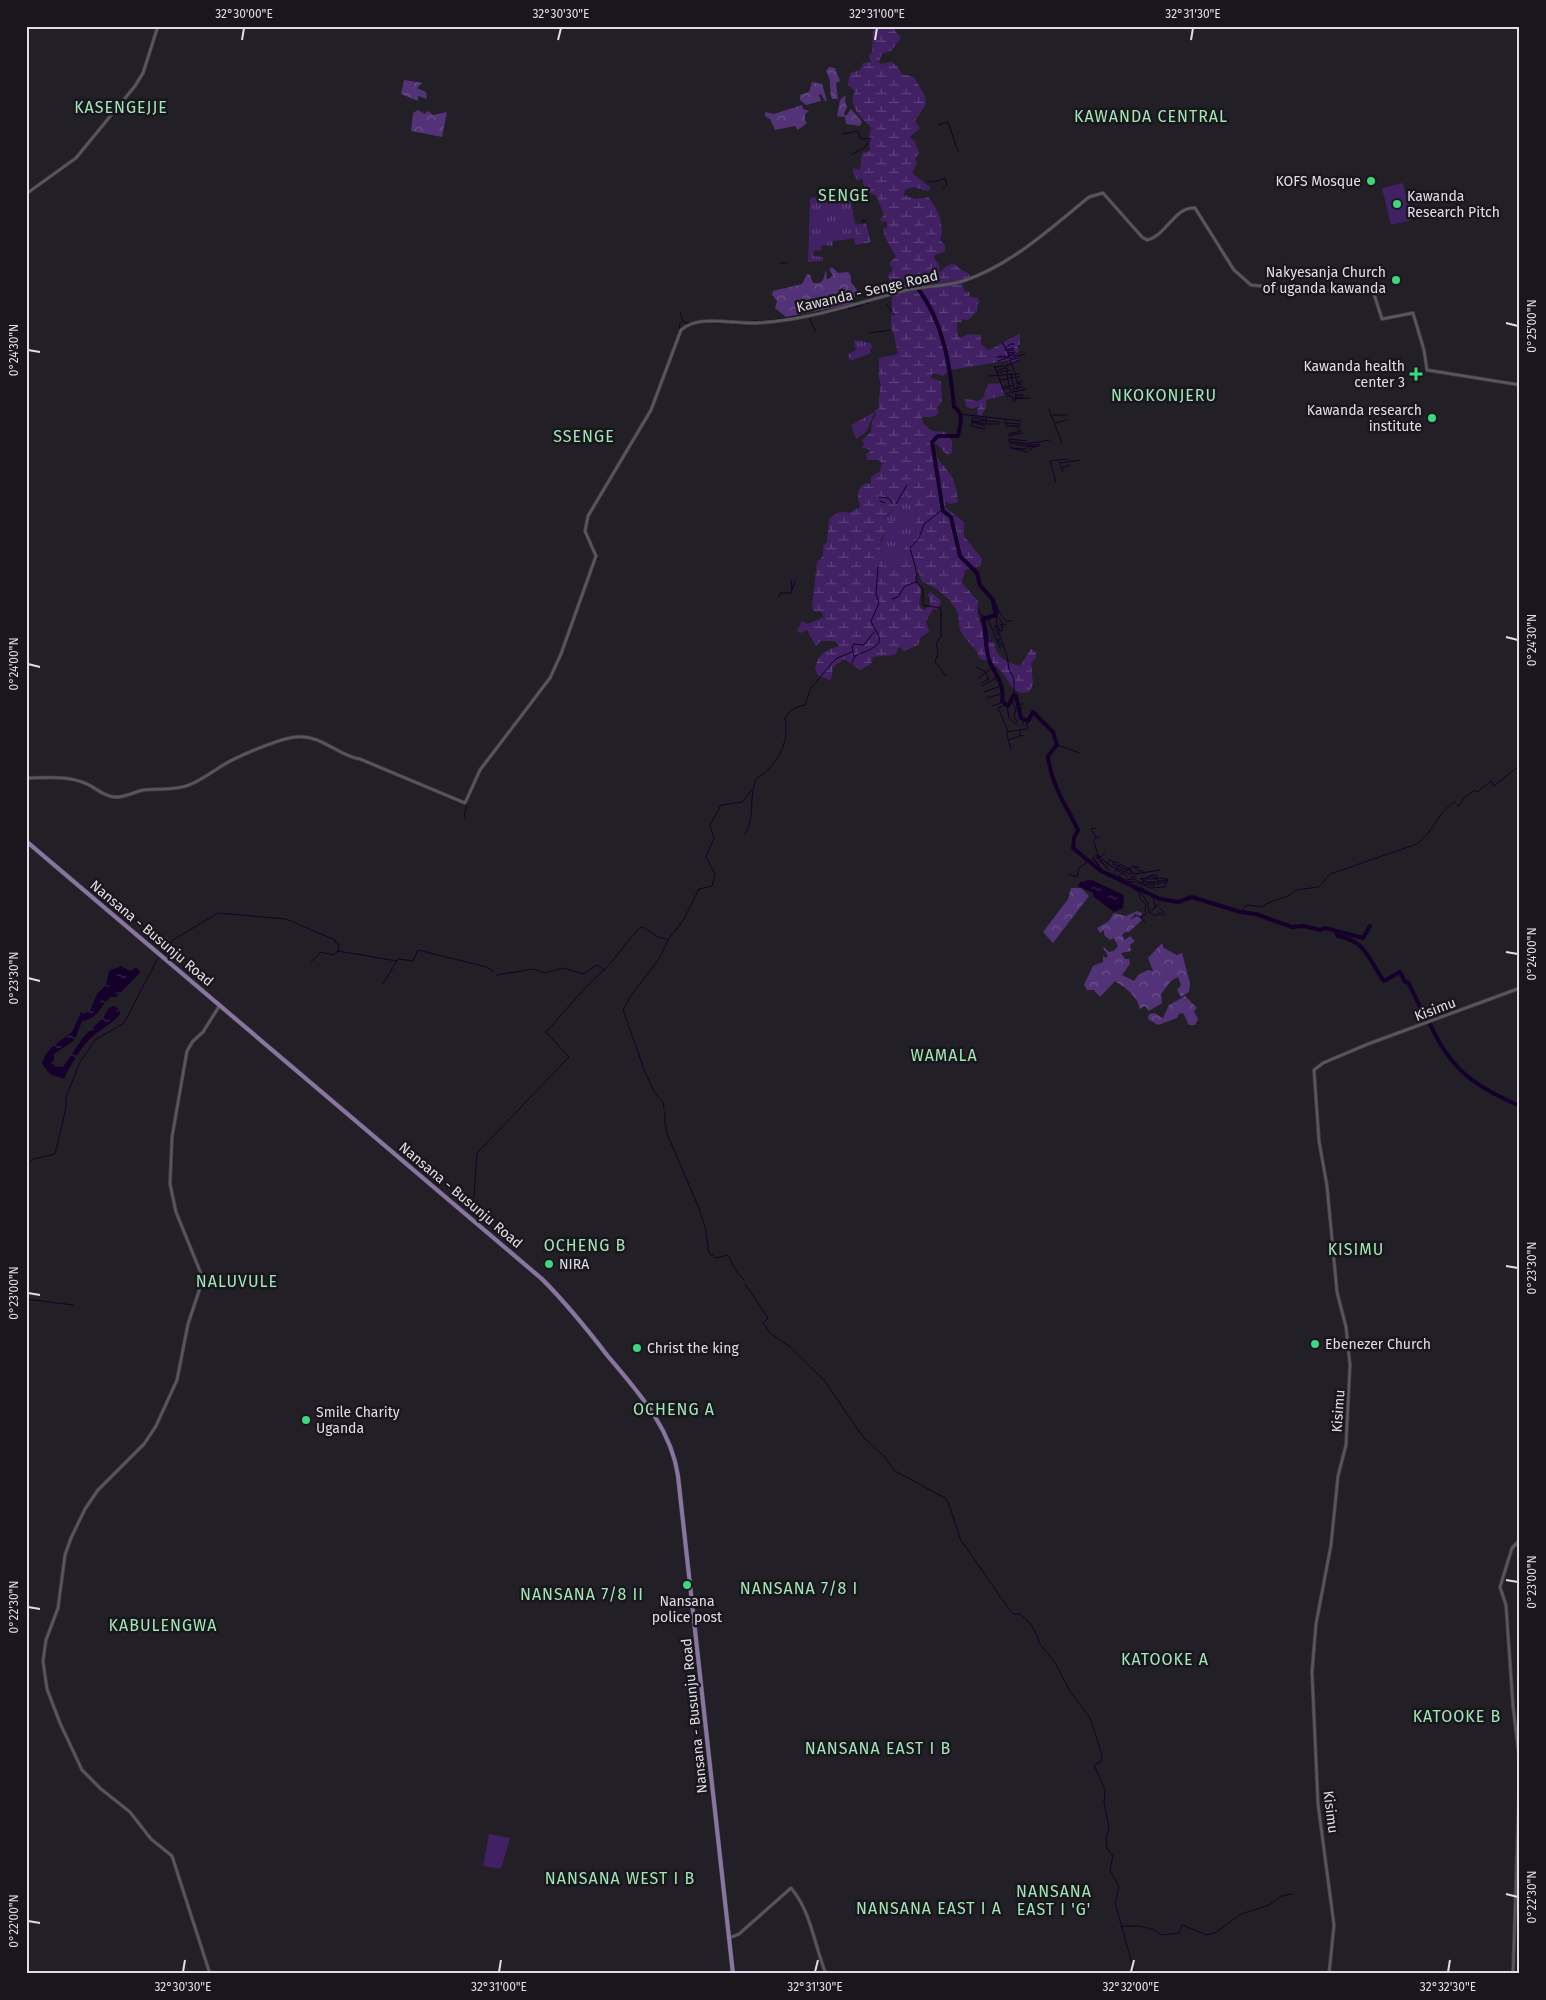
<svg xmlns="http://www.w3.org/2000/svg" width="1546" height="2000" font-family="'Fira Sans',sans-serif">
<defs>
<pattern id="grass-tufts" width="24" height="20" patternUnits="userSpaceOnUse" patternTransform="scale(1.25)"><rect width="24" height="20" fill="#412163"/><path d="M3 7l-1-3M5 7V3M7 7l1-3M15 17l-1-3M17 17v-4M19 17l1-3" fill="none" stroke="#5c4179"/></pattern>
<pattern id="forest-crowns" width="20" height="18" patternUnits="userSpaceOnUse" patternTransform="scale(1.25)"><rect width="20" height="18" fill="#533377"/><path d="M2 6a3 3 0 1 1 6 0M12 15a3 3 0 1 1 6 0" fill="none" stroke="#6b508a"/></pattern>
<pattern id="wetland-marsh" width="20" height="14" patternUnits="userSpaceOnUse" patternTransform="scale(1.25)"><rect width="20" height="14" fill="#412163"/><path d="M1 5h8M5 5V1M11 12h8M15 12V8" fill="none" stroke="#5c4179"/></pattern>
<pattern id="water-ripples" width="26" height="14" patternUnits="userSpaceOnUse" patternTransform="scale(1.25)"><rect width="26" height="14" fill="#15002b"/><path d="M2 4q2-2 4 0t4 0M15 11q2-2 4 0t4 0" fill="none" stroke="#37254a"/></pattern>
</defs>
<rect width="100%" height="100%" fill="#221f26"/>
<path fill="url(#grass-tufts)" d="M849 192 858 238 833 241V246L822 245 821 251 815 250 813 256 823 257V261L808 262 810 198Z
M854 340 870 343 873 347 870 349 871 353 850 361 848 354 856 350Z
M875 412 866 432 856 439 851 425Z
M905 495 915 502V509L917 511 915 535 904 549 899 564C892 558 885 557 880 550 881 539 887 531 887 520L884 519 900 503Z"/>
<path fill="url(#forest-crowns)" d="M829 67 835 68 840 81 836 83 838 99H832C828 89 833 82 826 71Z
M404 80 422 83 417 88 426 92 427 99 418 96V101L401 94Z
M812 82 822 84 827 101H825L821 94 819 95 821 101 806 105 800 100V95L809 92Z
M846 95 845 101 847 107 844 114 846 116 851 109 862 122 860 126 846 124 845 117 837 116 840 100Z
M802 105 803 109 809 111 805 114V120L807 123 798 130 795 126 775 130 770 119 765 116V112L774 114Z
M418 110 425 114 428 111 433 115 447 112 442 137 411 131 413 113Z
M832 267 838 273 848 272 851 276V282L857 290 853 304 786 317 775 308 777 301 772 295 773 291 802 284 807 274 810 275 813 283H820L823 280 826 270 827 279H829L833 275 829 270Z
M1071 888H1081L1089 896 1053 943 1043 932 1068 899Z
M1137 911 1142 913 1141 916 1135 914 1130 920 1137 916 1142 920 1129 932H1125L1122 935 1125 940 1130 936 1135 941 1130 945 1131 951 1121 953 1125 959H1129L1130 964 1122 975 1134 981 1139 974 1148 970 1153 971 1148 958 1162 943 1164 948 1177 955 1182 953 1190 983 1189 992 1181 997 1177 990 1181 985 1178 977 1171 981 1161 994 1162 1003 1149 1011 1145 1006 1140 1009C1137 996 1126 988 1115 981L1100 997 1094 990H1087L1084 985 1093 966 1103 962V956L1106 958 1108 956 1102 946 1109 952 1114 951 1118 946 1114 938 1110 940 1104 935V930L1100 933 1097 928 1109 921 1114 913 1126 916Z
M1185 996 1197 1008 1194 1011 1198 1019 1195 1025H1189L1183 1013 1179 1014 1177 1018 1158 1025 1148 1019 1149 1014 1154 1013 1163 1018 1169 1005Z"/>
<path fill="url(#wetland-marsh)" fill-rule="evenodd" d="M879 26H891L901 38 891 51 882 54 879 62 881 64 891 62 897 66 902 74 914 77 925 96 926 104 915 121 920 128 910 137 915 142 919 153 915 159 917 163 912 173 931 188 928 191 913 187 905 190 904 195 915 199 928 197C937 207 946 227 940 240L945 245V252L934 255V258L940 266 939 272 948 265 954 264 963 271 967 272 970 277 963 280 891 290 888 275 893 270 889 263 896 257C893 250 883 238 883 228H887V221L882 222 880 219 884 215 876 195C867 193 864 189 862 178L858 181 853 173V168L860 170 862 153 870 151 869 139 871 127C861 119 847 104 855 91L848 85 850 73 860 70 863 63 871 62 869 56 872 52 873 30Z
M866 223 871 242 855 245 854 239 857 238 854 225Z
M962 283 964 291 969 292 970 297 978 298 980 303H978L977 312 968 320 962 319V322H957L958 336 961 338 968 334 981 335V344L988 350C1000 346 1007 339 1020 334V344L1017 346 1019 351 1016 353 1019 360 1012 363 1010 360 951 370 943 376 934 373 931 375V378L941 381 942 402 937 407 938 414 932 417H922L923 423 932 431 946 432 952 441V453L947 455 935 442C930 458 947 465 953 479 956 486 957 495 958 502L952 504 945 502 946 508 964 522V536L982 559 980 566 965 570 962 583 978 601C975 623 984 627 994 644 996 648 996 653 999 655 1004 661 1013 664 1020 666L1031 649 1036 652V658L1031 663 1033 684 1030 691C1006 701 1011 664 980 659 977 648 969 644 962 634 958 628 960 619 957 612 952 599 935 586 922 582L918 571 915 578 921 589 919 605 923 610 929 607 930 601 928 594 931 592 941 601 938 609H933L926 621 929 632 921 637 918 645 904 651 899 647 895 655 873 657 871 664 860 670 844 659 833 667 831 681 818 675 815 669C819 653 824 651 839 646L835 641H821L816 646 807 630 801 633 797 631 802 621 808 624 824 617 821 611 815 612 812 608 817 562 823 556V546L827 542 829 519C836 513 840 510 849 513L860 507C857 496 856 490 865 483L871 484V477L880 471 882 463 878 460H867L866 454 870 452V450L861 447 864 444 862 440 871 432 872 421 876 415 875 410 879 409C877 400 882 389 880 382 878 373 879 367 879 358L898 354 893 331 891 330 892 296 909 291ZM905 495 915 502V509L917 511 915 535 904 549 899 563C892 558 885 557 880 550L881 540 887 528 890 529 894 523 884 518 900 503Z
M1000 383 1005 395 986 400V407L981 416 977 414 978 406 973 409 966 407 965 399 978 401 983 398 988 384Z"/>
<path fill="#412163" d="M1403 183 1412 220 1391 225 1382 188Z
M489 1834 510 1838 501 1869 483 1866Z"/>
<path fill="url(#water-ripples)" d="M1092 880 1124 895 1123 908 1114 912 1093 896V893L1078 886 1081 881Z
M121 966 130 971 137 967 140 973 116 997H110C100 1007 98 1019 82 1021L75 1040 54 1054V1066L63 1067 84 1036 103 1018 109 1008 114 1006 119 1009 120 1014C112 1024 102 1028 93 1036 80 1048 71 1064 64 1079L50 1074 42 1064 45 1055 52 1047 72 1032 81 1012 83 1014 90 1011 97 994 106 985 109 971Z"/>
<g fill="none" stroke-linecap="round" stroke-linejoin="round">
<path stroke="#15002b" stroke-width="1" d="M938 125 948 122 958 151
M843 134 858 131 861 139 871 138
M852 154 865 148 870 140
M927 181 934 182 945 178 947 185 943 188
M863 223 862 220H864L866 223
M780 263H787
M889 294 916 286 920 284 919 276
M866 304 869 303
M887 304 894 315
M848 309 863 305
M680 312 683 322 691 323
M824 314 842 310
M806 315 825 311
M809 317 816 332
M772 320 804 315
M753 321H758
M761 321 769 320
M715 323H720
M721 323H723
M725 323 730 324
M734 324H748
M679 333 680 322
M869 333 891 330
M681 337V335
M678 342 680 338
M1002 342 1008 353 1016 377
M674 346 677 337
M1005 349 1010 344H1014
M1005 350 1014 348
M1008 351 1014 350
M1008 353 1015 352
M1009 355 1015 353
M1000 356H1009
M1009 356 1016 355
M997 357H1007
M1011 358 1025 354
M1011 360 1018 358
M671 361 676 347
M998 361 1009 357
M667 364 673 348
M994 367 1005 366
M995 367 1004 392
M997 371 1005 368
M998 373 1010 370
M1008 374 1006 366 1019 360
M989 376 1019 374
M1009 378 1020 377
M1017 379V383L1022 381
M1000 380 1008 379
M1016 383 1020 384
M1003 387 1013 386
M1003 388 1010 389 1007 375
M1014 389 1023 387
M1017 389V386L1021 384
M1010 391 1014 390 1011 373
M1005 394 1026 389
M1016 395H1023
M1007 396H1012L1013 400
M1015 398 1023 397
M1015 399 1030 398
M1015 401 1016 393
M1049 409 1062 443
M960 414 1021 421
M1053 415H1067
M973 417 985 420
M973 418 972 421H985
M986 418V424H999
M972 421 985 424
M987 421 999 422
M1005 421 1006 423 1020 424
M972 422 985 426
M972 423 971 426 985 429
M1006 423V426H1020
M1056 423 1067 420
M1015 426 1021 431 1009 434V436L1022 433
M1008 439 1009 441 1026 444 1050 440
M1009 439 1026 441
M1010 443 1026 446 1040 444
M1010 445 1011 448 1027 449
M1027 447 1040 446
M1012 448 1027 452
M1029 450 1034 447
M1060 463 1080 460
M1060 463 1063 472
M1061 468 1070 465
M1056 482 1050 461 1068 459
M879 497 888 498 893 504
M880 501 885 503
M896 504 907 485
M943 509 924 524 919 538 910 548C913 560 918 570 916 582L923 589V605L940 608 941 611V637L936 643 938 653 935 662 946 676
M592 572 596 560 599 559
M791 580 792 589
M779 597 780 593H791L795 581
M892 599 898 597 905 586 916 582
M992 600 994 599 999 612 996 613
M993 600 998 612
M992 603 994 615
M979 609 980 614 988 619 985 620 989 641
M999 612 1006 621H1012
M981 615 983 619
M996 615 997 627 1007 656 1009 669 1014 679V695
M996 615 1002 622V631H1000L998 626
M990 617 988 619 1000 648
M1000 625 1006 624
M996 626H994L998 635
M1000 638 998 640 1003 647
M987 640 991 642 992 639
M854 656 852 647 854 644 864 645 874 632
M852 663 855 656C862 652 883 647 879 637 877 631 873 627 871 621L879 603 876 594 878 566
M976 667 986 672 989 682
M553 675 556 667
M979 678 993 667
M982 683 988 679
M982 686 998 677
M984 692 1001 686
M987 698 1004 693
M1011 700 1016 708 1014 716 1017 722
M1018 704H1023
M531 705 539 695
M1005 705 998 708 1008 731
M992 706 1003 702
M1007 706 1009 718 1017 725
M1020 708H1022
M1021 718 1024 725
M1021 729 1019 735 1024 736
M1009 740 1020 736
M1057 745 1080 753
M1011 749 1006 732 1028 729 1026 720
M489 761 492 756
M478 776 487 763
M757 778C778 766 790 741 785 718 790 710 796 706 805 705L811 688 832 663 837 658 852 652
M464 818 467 801
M745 834C756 816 748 797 756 780
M1099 836 1093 840 1099 857 1111 866 1125 872
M1096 837 1091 829 1096 828
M1105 853 1101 857 1096 855 1109 870
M1095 856 1093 857 1102 870 1124 879
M1096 857 1105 866
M1092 858 1101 869
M1114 862 1119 863
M1107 864 1110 860 1114 862 1113 864
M1113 864 1127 870
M1134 867 1139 871H1143
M1116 870 1122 873
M1129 870 1136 878
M1127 872 1133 878
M1114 873 1120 864 1129 869 1133 866 1140 868
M1124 873 1128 878
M1068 874 1077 877 1079 868 1086 863 1084 857
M1119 876 1129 869 1135 874 1160 870
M1150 876 1156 878
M1141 879 1147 882H1156
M1141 879 1149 877
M1147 879H1156
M1124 881 1135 882 1139 884
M1123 883 1124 880 1134 879 1150 888 1165 887 1168 879 1157 878
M1141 883 1152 875H1157V880
M1142 883H1156
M1159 883 1167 882
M1140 885 1149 894
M1144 885H1155
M1158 885V881L1168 880
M1132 888 1139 892 1140 898 1146 905 1145 911 1147 913 1141 917 1145 923
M1139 890 1148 903 1149 912 1155 916 1160 913 1164 915
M1153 895 1155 907 1159 904
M1159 907 1165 913
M1151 911 1156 907
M1240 912 1247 905 1262 907C1272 898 1286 901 1296 890L1319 887 1330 874 1417 844C1433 832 1438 813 1454 802L1459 806 1465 797 1475 790 1477 792 1491 781 1494 786 1520 765
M163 953 173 940 218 913 286 919 335 940V942L339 944 338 952
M311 962 321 952 333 955 338 951 397 961
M497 975 533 969 545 973 563 968 583 974 597 965 604 970
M383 984 398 959 413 961 418 950 487 967 493 971
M664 1109 663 1102 655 1093 645 1072 623 1010 632 994 659 959 668 940 684 919 699 889 712 886 715 874 706 857 714 838 710 825 721 805 742 802 752 790
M665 1113V1124L668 1136 701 1213
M26 1166 33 1159 55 1154 66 1108V1098L79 1064 95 1040 124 1023 158 958
M473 1210 477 1153 569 1057 546 1032 584 989 609 965 639 928 643 927 658 937 668 940
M701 1215 705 1226 709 1253 716 1258 728 1255 736 1271 744 1280
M745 1284 768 1318 763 1323 771 1334 789 1346 824 1380 863 1437 884 1456 895 1471 945 1498C953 1508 956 1535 964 1545 981 1567 995 1591 1013 1614H1020L1030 1623 1037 1635 1039 1643 1054 1661 1070 1691 1090 1718 1102 1755 1101 1762 1094 1765 1105 1790 1104 1802 1109 1829 1106 1838 1107 1848 1113 1856 1110 1870 1119 1887 1115 1903 1135 1974
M26 1299 73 1305
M1121 1926H1140L1154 1930 1161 1935 1179 1933 1182 1925 1207 1935 1215 1933 1241 1914 1269 1905 1281 1896 1292 1894"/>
<path stroke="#15002b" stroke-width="4" d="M919 290C944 324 950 366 954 407 965 414 960 425 958 436H938L932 442 943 511 951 517 960 556 977 573 980 585 993 600 996 615 983 619C986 631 985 652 990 662 996 676 1005 685 1002 701L1008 706 1014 695 1016 696 1021 718 1028 721 1033 712 1053 732 1057 745 1048 756C1051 785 1066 805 1078 830L1074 838 1073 848 1101 871 1160 899 1178 902 1192 897 1240 912 1256 914 1292 927 1304 926 1320 930 1325 928 1363 938 1370 926
M1335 931 1338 936C1368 942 1368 960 1384 981L1400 972 1405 982H1408L1427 1021
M1430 1024C1451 1070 1474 1086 1520 1106"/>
<defs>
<path id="minor" d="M26 194 76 158 135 86 143 73 158 26
M26 778C46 778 68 775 87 784 96 788 103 796 114 797 124 798 134 792 143 790 158 788 174 791 189 785 202 780 213 771 225 764 238 756 281 738 296 737 321 734 338 756 360 759L465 803 480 770 550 678 561 654 596 556 585 531 588 516 651 410 681 330C699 314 733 324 755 323 806 321 854 304 903 291 922 286 944 287 963 281 1010 266 1051 228 1089 197L1103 193 1142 237 1147 240C1165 237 1175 206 1195 208L1234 270 1251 285 1304 290 1373 291 1382 319 1413 313 1424 350 1427 370 1520 385
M1520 1540 1512 1548 1500 1587 1506 1605 1513 1706 1520 1764
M729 1938 739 1934 791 1888C812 1913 814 1945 826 1974
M210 1974 172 1856 151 1839 130 1812 101 1789 82 1770 60 1723 47 1689 43 1661 46 1640 58 1608 65 1555 71 1538 85 1509 98 1490 144 1444 156 1426 177 1380 188 1324 199 1291 202 1276 176 1212 170 1184 172 1137 187 1051 193 1041 203 1032 220 1005
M1329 1974 1334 1925 1318 1804 1312 1672 1316 1624 1331 1545 1338 1476 1346 1445 1350 1365 1346 1327 1337 1292 1327 1186 1319 1141 1314 1070 1323 1063 1368 1044 1520 988
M1513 1974 1520 1766"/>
<path id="major" d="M26 841 542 1279C566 1303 587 1329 607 1355 637 1391 671 1427 678 1476L733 1974"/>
</defs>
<use href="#minor" stroke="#3f3c42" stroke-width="4"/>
<use href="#major" stroke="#3f3c42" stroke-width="5"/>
<use href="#minor" stroke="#58555d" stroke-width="2.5"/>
<use href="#major" stroke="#8975a2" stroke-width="4"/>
</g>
<path fill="none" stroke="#e0dee3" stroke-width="2" d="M242 40 244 28M558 40 561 28M875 40 877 28M1191 40 1193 28M1506 323 1518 326M28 350 40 352M1506 637 1518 640M28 664 40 667M1506 952 1518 954M28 978 40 981M1506 1266 1518 1268M28 1293 40 1295M1506 1580 1518 1582M28 1607 40 1609M1506 1894 1518 1897M28 1921 40 1923M183 1972 185 1960M499 1972 501 1960M815 1972 818 1960M1131 1972 1134 1960M1448 1972 1450 1960"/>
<g fill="#3cd77e" stroke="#19161d" stroke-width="2">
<circle cx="1371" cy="181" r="5"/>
<circle cx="1397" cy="204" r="5"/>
<circle cx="1396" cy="280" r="5"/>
<path d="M1413.5 366.5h5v5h5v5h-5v5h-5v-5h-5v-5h5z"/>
<circle cx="1432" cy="418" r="5"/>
<circle cx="549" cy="1264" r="5"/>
<circle cx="1315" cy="1344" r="5"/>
<circle cx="637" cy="1348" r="5"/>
<circle cx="306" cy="1420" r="5"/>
<circle cx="687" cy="1585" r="5"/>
</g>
<g text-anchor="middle" stroke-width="5" stroke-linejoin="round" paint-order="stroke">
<g font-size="14" fill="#e0dee3" stroke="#19161d" text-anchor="start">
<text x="1361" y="186" text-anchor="end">KOFS Mosque</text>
<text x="1407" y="201">Kawanda<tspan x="1407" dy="16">Research Pitch</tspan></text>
<text x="1386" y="277" text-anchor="end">Nakyesanja Church<tspan x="1386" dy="16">of uganda kawanda</tspan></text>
<text x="1405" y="371" text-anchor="end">Kawanda health<tspan x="1405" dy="16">center 3</tspan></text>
<text x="1422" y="415" text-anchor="end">Kawanda research<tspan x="1422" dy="16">institute</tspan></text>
<text x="559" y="1269">NIRA</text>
<text x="1325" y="1349">Ebenezer Church</text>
<text x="647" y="1353">Christ the king</text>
<text x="316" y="1417">Smile Charity<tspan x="316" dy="16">Uganda</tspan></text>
<text x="687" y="1606" text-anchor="middle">Nansana<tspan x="687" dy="16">police post</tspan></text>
</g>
<g font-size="14" fill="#e0dee3" stroke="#19161d">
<text transform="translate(867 291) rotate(-13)" y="5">Kawanda - Senge Road</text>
<text transform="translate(152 933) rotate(40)" y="5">Nansana - Busunju Road</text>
<text transform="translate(1435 1009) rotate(-21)" y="5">Kisimu</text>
<text transform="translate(461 1195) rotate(40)" y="5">Nansana - Busunju Road</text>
<text transform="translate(1338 1411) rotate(-86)" y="5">Kisimu</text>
<text transform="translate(694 1716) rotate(-96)" y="5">Nansana - Busunju Road</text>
<text transform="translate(1331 1812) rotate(83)" y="5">Kisimu</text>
</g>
<g font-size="16" letter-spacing="1" fill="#9fe7b4" stroke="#19161d">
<text x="121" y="113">KASENGEJJE</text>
<text x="1151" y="122">KAWANDA CENTRAL</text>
<text x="844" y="201">SENGE</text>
<text x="1164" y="401">NKOKONJERU</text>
<text x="584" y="442">SSENGE</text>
<text x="944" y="1061">WAMALA</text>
<text x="585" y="1251">OCHENG B</text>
<text x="1356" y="1255">KISIMU</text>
<text x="237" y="1287">NALUVULE</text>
<text x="674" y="1415">OCHENG A</text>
<text x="799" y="1594">NANSANA 7/8 I</text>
<text x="582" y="1600">NANSANA 7/8 II</text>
<text x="163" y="1631">KABULENGWA</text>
<text x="1165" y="1665">KATOOKE A</text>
<text x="1457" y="1722">KATOOKE B</text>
<text x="878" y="1754">NANSANA EAST I B</text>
<text x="620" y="1884">NANSANA WEST I B</text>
<text x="1054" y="1897">NANSANA<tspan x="1054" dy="18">EAST I 'G'</tspan></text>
<text x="929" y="1914">NANSANA EAST I A</text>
</g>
</g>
<rect width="1546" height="2000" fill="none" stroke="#19161d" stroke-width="55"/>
<rect x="28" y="28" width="1490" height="1944" fill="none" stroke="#e0dee3" stroke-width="2"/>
<g font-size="12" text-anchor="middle" fill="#e0dee3">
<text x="244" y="18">32°30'00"E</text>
<text x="561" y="18">32°30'30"E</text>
<text x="877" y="18">32°31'00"E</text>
<text x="1193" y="18">32°31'30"E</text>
<text transform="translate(1532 326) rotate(-90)" y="4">0°25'00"N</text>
<text transform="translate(14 350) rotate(-90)" y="4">0°24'30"N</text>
<text transform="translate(1532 640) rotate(-90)" y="4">0°24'30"N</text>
<text transform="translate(14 664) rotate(-90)" y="4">0°24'00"N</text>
<text transform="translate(1532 954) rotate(-90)" y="4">0°24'00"N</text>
<text transform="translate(14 978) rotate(-90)" y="4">0°23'30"N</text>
<text transform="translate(1532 1268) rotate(-90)" y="4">0°23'30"N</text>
<text transform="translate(14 1293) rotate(-90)" y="4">0°23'00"N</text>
<text transform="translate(1532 1582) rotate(-90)" y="4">0°23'00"N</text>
<text transform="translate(14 1607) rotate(-90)" y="4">0°22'30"N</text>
<text transform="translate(1532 1897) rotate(-90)" y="4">0°22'30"N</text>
<text transform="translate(14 1921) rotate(-90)" y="4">0°22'00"N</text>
<text x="183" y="1991">32°30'30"E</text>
<text x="499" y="1991">32°31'00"E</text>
<text x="815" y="1991">32°31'30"E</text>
<text x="1131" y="1991">32°32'00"E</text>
<text x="1448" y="1991">32°32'30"E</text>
</g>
</svg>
